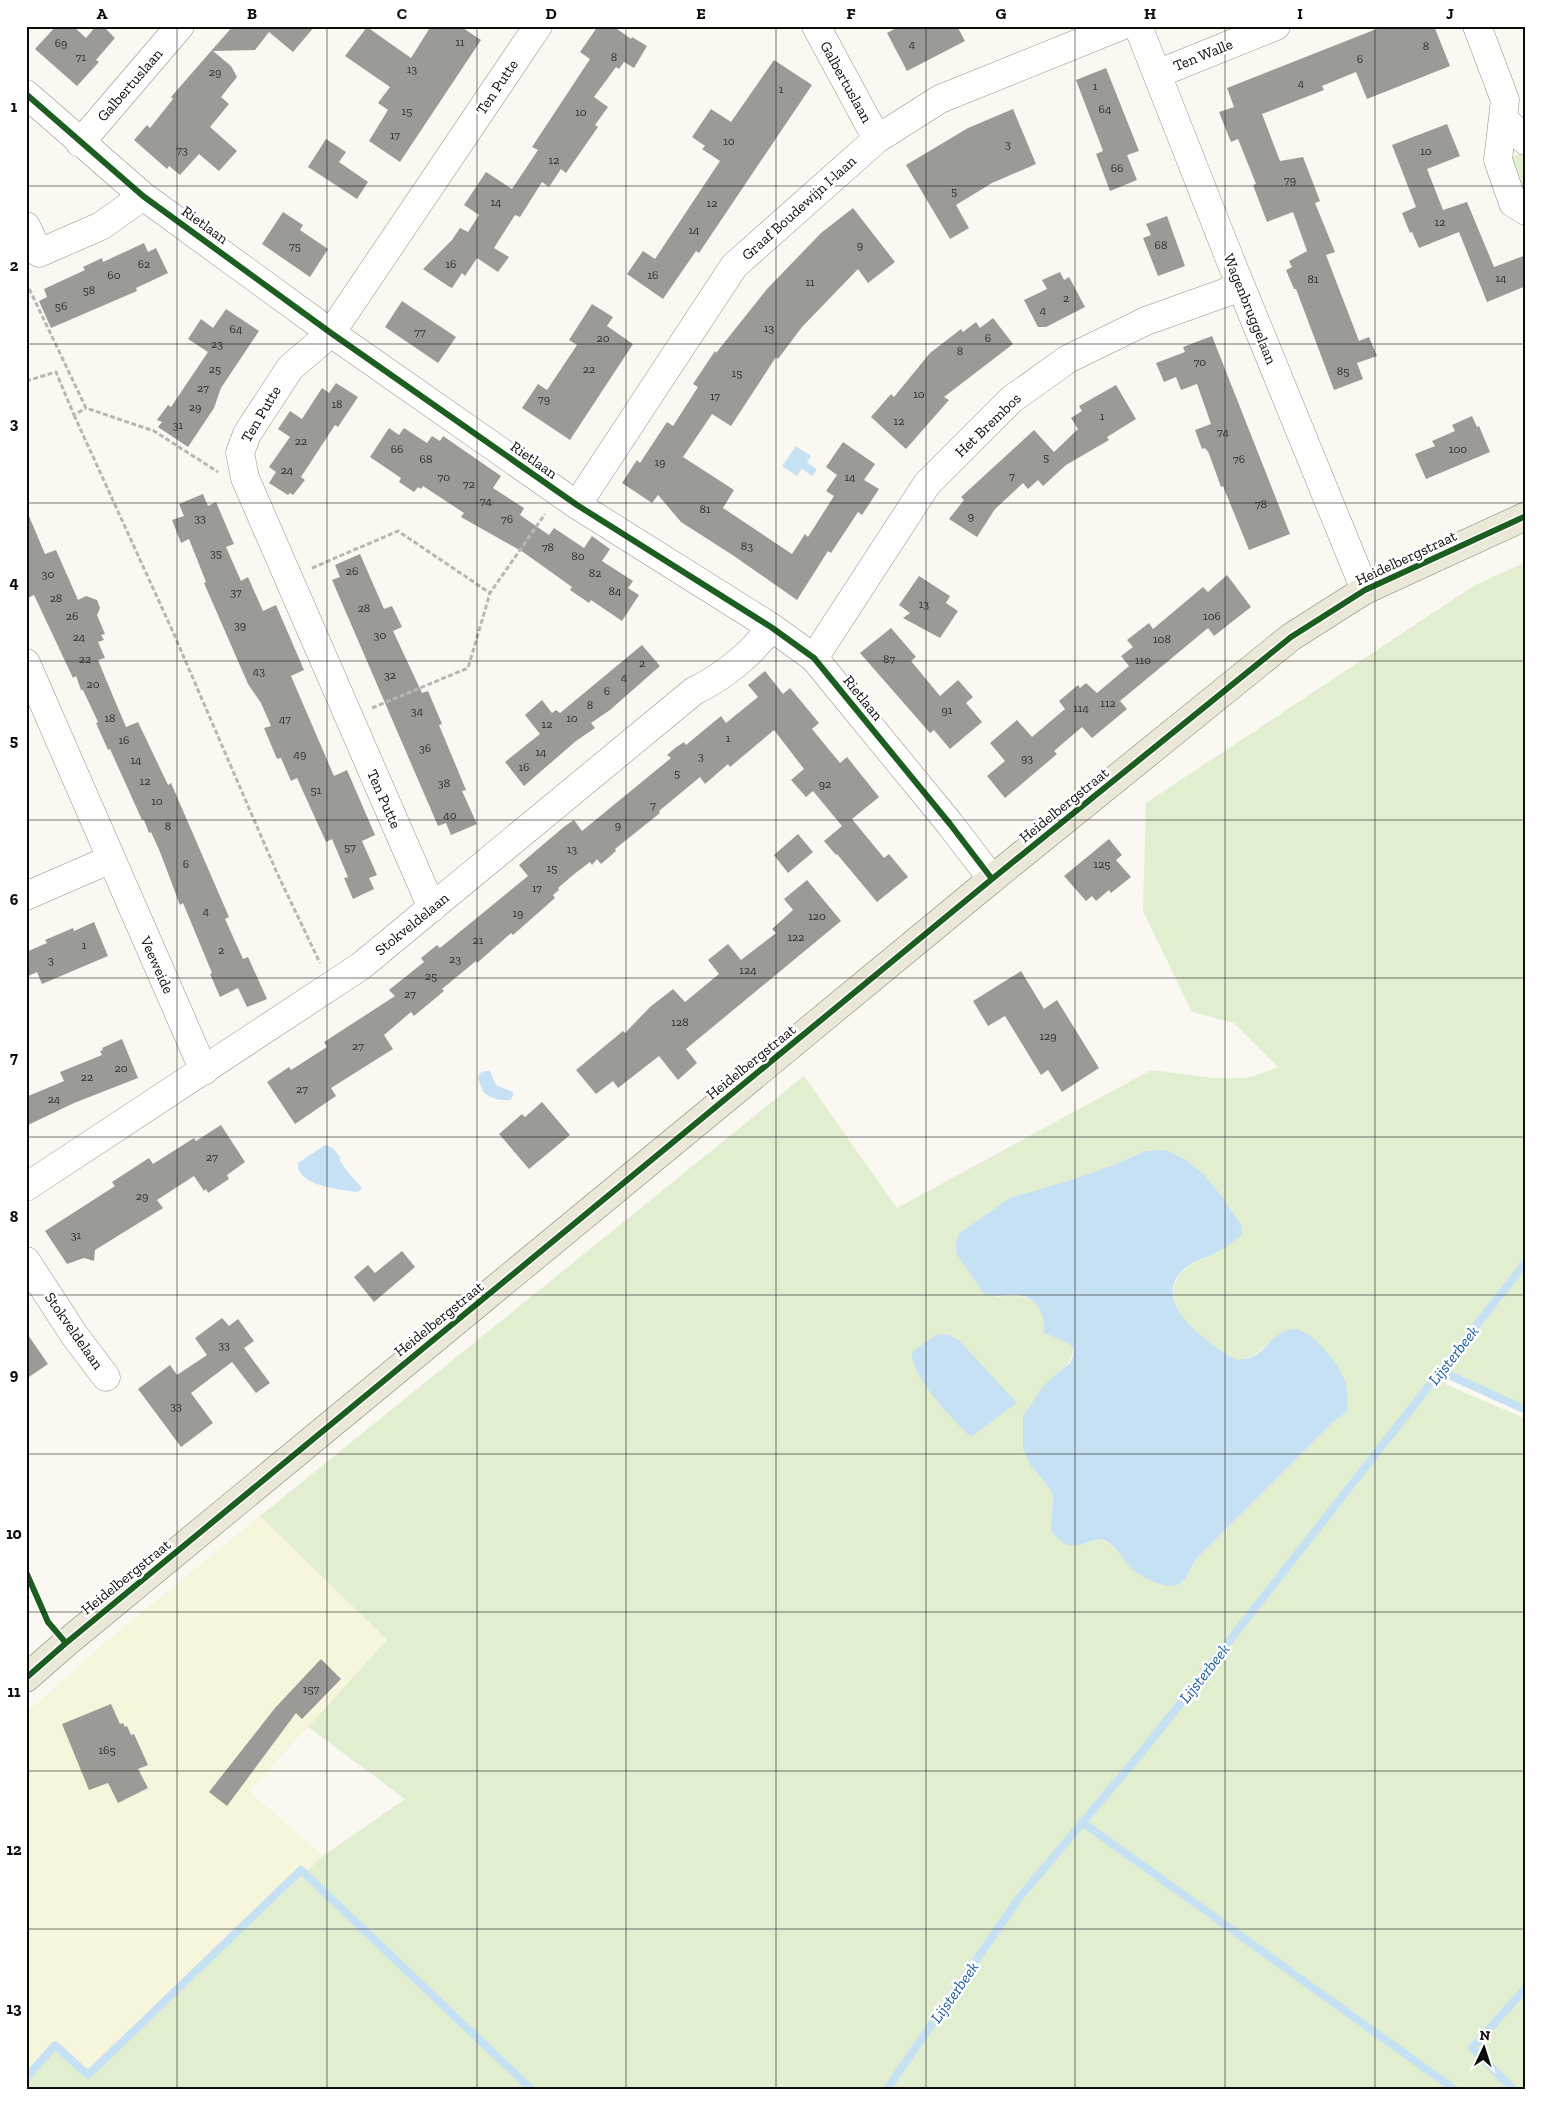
<svg xmlns="http://www.w3.org/2000/svg" width="1552" height="2115" font-family="'Zilla Slab',serif">
<rect width="100%" height="100%" fill="#faf8f0"/>
<path fill="#f7f5dc" d="M260 1516 387 1641 249 1791 323 1856 88 2075 55 2045 26 2078V1713L108 1640Z"/>
<path fill="#e1efd0" fill-rule="evenodd" d="M1522 153 1526 154V203L1511 157Z
M1526 562V1410L1451 1376 1445 1384 1526 1419V2089H26V2078L55 2045 88 2075 323 1856 405 1799 308 1727 387 1640 260 1516 804 1076 897 1208 1151 1070 1214 1078H1248L1278 1067 1234 1023 1192 1012 1143 911 1146 803 1475 585ZM1145 1151 1224 1199 1242 1226C1235 1234 1228 1245 1219 1251 1210 1258 1196 1260 1188 1267 1145 1302 1208 1343 1237 1360L1252 1357 1280 1334 1347 1412 1333 1422 1196 1559 1182 1583 1132 1569 1111 1544 1099 1539 1084 1544 1051 1530 1053 1495 1044 1481 1031 1466 1045 1384C1057 1374 1073 1365 1073 1348L1068 1343 1044 1333C1046 1296 1027 1294 996 1297L959 1233 1010 1198 1068 1181 1111 1166ZM938 1334 949 1335 959 1340 1017 1404 913 1352Z"/>
<path fill="#c6e1f4" d="M796 446 811 456 807 462 817 470 812 476 802 469 797 476 782 466Z
M485 1071H490L496 1085 513 1092V1096L510 1100C500 1101 490 1098 483 1092L478 1078 480 1073Z
M325 1145 333 1148 341 1158 339 1159 347 1171 362 1188 360 1191 356 1192C339 1189 296 1186 298 1163Z
M1167 1150 1186 1160 1204 1175 1224 1199 1242 1226V1235C1234 1241 1225 1248 1216 1253 1208 1257 1196 1260 1188 1266 1143 1300 1209 1344 1237 1360 1241 1359 1248 1359 1252 1357 1267 1350 1275 1330 1293 1329 1312 1328 1343 1368 1346 1385 1348 1394 1348 1404 1347 1412L1333 1422 1196 1559C1192 1565 1188 1576 1182 1582 1171 1593 1143 1578 1133 1570 1122 1561 1116 1542 1100 1539 1097 1539 1092 1541 1089 1542 1069 1549 1063 1546 1051 1530L1053 1495 1044 1481 1031 1466 1023 1449V1416L1045 1384 1070 1363 1073 1356V1348L1068 1343 1044 1333C1045 1315 1039 1298 1019 1295 1006 1293 1000 1298 984 1294L956 1253V1243L959 1233 1010 1198 1068 1181 1111 1166 1145 1151Z
M938 1334 949 1335 959 1340 1017 1403 971 1437C953 1420 911 1377 912 1352Z"/>
<g fill="none" stroke-linecap="round" stroke-linejoin="round">
<path stroke="#c6e1f4" stroke-width="8" d="M1451 1376 1526 1410
M1082 1822 1454 2089
M26 2078 55 2045 88 2075 301 1870 531 2089
M887 2089 1019 1898 1146 1747 1526 1262
M1513 2089 1472 2048 1526 1988"/>
</g>
<path fill="#9c9a96" d="M56 26H73L86 38 96 26H103L115 38 96 60 99 62 77 86 35 49Z
M233 26H315L293 52 269 32 255 50 213 51 231 66 237 77 221 97 229 104 210 127 237 151 219 171 199 154 180 175 169 166 167 169 134 140 147 125 150 128 173 99 171 97Z
M431 26H460L481 40 400 162 369 141 388 110 378 103 390 87 345 56 367 27 411 58Z
M598 26H613L631 39 632 37 647 46 634 68 624 62 619 69 616 67 594 97 608 107 595 125 598 127 566 173 561 169 549 187 542 182 520 217 515 215 494 248 509 257 498 272 477 258 465 276 462 273 452 288 448 286 423 269 452 240 460 228 468 232 479 215 464 205 486 172 512 189 538 150 532 147 590 59 580 52Z
M900 26H957L965 41 907 71 887 33Z
M1384 26H1434L1450 66 1367 99 1356 72 1322 86 1324 90 1262 114 1280 161 1303 157 1320 201 1315 203 1335 252 1326 255 1359 341 1369 337 1377 356 1357 363 1363 379 1334 390 1296 289H1294L1286 270 1292 267 1289 261 1307 251 1293 212 1267 222 1253 185 1256 184 1238 139 1231 142 1219 112 1234 107 1227 88Z
M774 60 812 85 699 253 696 251 663 299 627 274 643 251 655 259 720 161 702 149 705 146 692 137 711 109 731 122Z
M1106 68 1139 151 1127 155 1137 180 1110 191 1096 154 1103 151 1076 80Z
M1013 109 1036 164 992 183 956 205 969 228 950 239 906 165 968 128Z
M1447 124 1460 156 1427 169 1443 210 1467 202 1494 267 1526 255V286L1487 302 1459 232 1419 248 1412 232 1410 233 1402 213 1416 207 1392 145Z
M326 139 346 152 339 162 368 182 357 199 308 167Z
M853 208 895 262 868 283 858 269 802 327 778 359 776 357 731 426 712 414 683 457 734 490 723 508 792 554 805 534 808 537 834 496 826 491 837 475 826 467 843 442 875 464 864 480 879 489 862 515 858 512 831 553 828 551 797 600 734 556 681 522 658 495 652 503 622 483 637 460 640 463 667 422 673 426 698 387 693 384 715 351 716 353 767 289 821 233Z
M283 212 303 225 300 230 328 249 310 277 262 244Z
M1167 216 1185 266 1158 276 1143 238 1151 235 1146 224Z
M144 243 148 252 156 248 168 273 136 288 137 291 51 328 39 301 47 297 44 289 85 270 83 267 102 258 103 262Z
M1060 272 1064 280 1069 277 1085 307 1046 327H1038L1024 300 1047 289 1042 280Z
M402 301 456 337 438 363 385 327Z
M592 304 613 317 607 326 633 344 570 440 522 408 538 384 547 390 577 345 569 340Z
M226 309 259 331 221 388 214 408 188 447 158 427 162 422 157 420 168 405 171 407 208 352 188 339 201 319 213 328Z
M993 318 1013 344 944 397 949 400 906 449 871 417 891 394 894 397 930 353 961 329 963 332 976 322 980 328Z
M1212 336 1290 534 1249 550 1223 486 1221 487 1208 451H1207L1205 448 1202 449 1195 430 1211 424 1197 384 1181 390 1176 377 1164 382 1156 363 1185 352 1183 347Z
M336 383 358 397 338 427 335 425 301 477 305 480 293 495 290 493 288 495 269 483 276 472 269 467 290 437 278 429 290 411 302 419 322 388 329 393Z
M1116 385 1136 419 1107 437 1109 440 1066 465 1043 486 1038 480 1028 489 1023 483 995 509 977 537 949 519 964 500 961 497 1034 430 1054 452 1078 429 1071 418 1082 411 1079 406Z
M1472 416 1477 427 1479 426 1490 452 1426 479 1415 454 1435 446 1432 441 1455 431 1452 425Z
M389 428 399 435 404 428 427 443 432 436 440 441 443 436 501 476 493 488 524 508 520 515 549 535 554 528 584 548 592 536 610 549 602 561 633 581 628 588 639 595 622 621 591 600 589 603 570 590 572 587 523 552 461 517 464 513 423 486 421 489 418 487 414 492 399 482 401 478 370 457Z
M203 494 208 506 216 502 234 544 226 547 241 581 248 577 263 611 276 605 304 670 291 676 334 776 347 770 375 835 362 841 377 875 369 878 374 889 353 899 344 878 348 877 332 839 326 842 297 778 291 781 281 758 277 759 264 728 271 726 261 703 248 684 204 583 206 582 189 539 181 543 172 520 184 516 179 504Z
M26 509 45 554 56 550 78 600 86 596 97 600 100 608 97 615 105 634 101 635 104 640 98 642 105 658 98 660 107 682 126 727 138 722 168 785 171 783 229 917 225 919 243 959 248 957 267 999 247 1007 238 988 220 997 210 974 212 973 183 903 180 905 160 852 151 832 149 833 144 820H142L110 749 108 750 96 723 98 722 83 690H81L76 676 73 678 34 595 26 599Z
M360 554 384 609 392 606 402 627 393 631 422 693 428 691 442 724 439 725 466 790 462 791 477 824 451 835 446 823 438 826 332 580 340 577 335 565Z
M1227 575 1251 607 1214 636 1208 628 1120 701 1127 709 1092 738 1082 727 1054 751 1057 754 1005 798 987 776 1005 761 990 743 1017 720 1032 737 1065 709 1059 701 1078 685 1080 688 1086 683 1097 693 1129 666 1121 656 1133 647 1127 640 1149 623 1153 629 1203 587 1208 592Z
M919 576 950 596 946 603 958 611 940 638 903 618 910 613 899 605Z
M891 628 916 657 911 661 940 696 958 680 973 697 966 703 982 722 950 749 934 730 930 733 860 653Z
M642 645 660 666 610 710 591 723 595 728 576 741 524 786 505 762 540 734 525 715 542 700 552 713 556 710 560 713Z
M765 671 783 694 790 688 819 723 812 729 840 763 847 757 879 797 852 819 884 858 889 854 908 877 877 902 837 854 836 855 824 841 842 826 813 791 806 797 791 780 804 769 774 730 730 767 728 764 705 784 700 777 659 811 660 813 615 849 616 851 601 864 597 859 592 865 590 862 573 875 558 888 559 890 553 895 555 898 513 935 511 933 477 963 476 961 442 989 444 991 414 1016 411 1012 384 1035 393 1049 331 1088 336 1096 295 1124 267 1082 289 1067 291 1070 327 1047 324 1042 395 996 389 990 424 962 421 958 437 945 440 948 528 876 519 865 565 826 574 820 582 831 671 758 667 755 675 748 684 742 686 745 721 716 726 723 758 697 748 685Z
M798 834 813 852 788 873 774 855Z
M1109 839 1122 855 1116 860 1131 877 1111 893 1109 890 1096 901 1092 896 1086 901 1064 876Z
M807 880 841 921 686 1049 697 1063 678 1080 659 1056 618 1088 613 1081 596 1094 576 1070 623 1031 625 1033 650 1007 673 989 685 1002 719 974 708 960 728 944 741 960 776 933 772 929 793 910 784 899Z
M94 922 108 956 42 984 37 972 26 977V952L47 943 45 940 73 928 74 931Z
M1021 971 1044 1009 1057 1000 1099 1068 1062 1092 1048 1070 1041 1075 1005 1016 988 1026 973 1001Z
M122 1039 138 1078 74 1103 26 1126V1097L64 1081 60 1072 102 1055 100 1051 103 1050 102 1048Z
M542 1102 570 1135 529 1169 499 1134 522 1114 525 1117Z
M221 1125 245 1162 227 1175 229 1179 208 1193 206 1189 204 1191 194 1176 157 1200 163 1208 95 1250 94 1261 84 1258 67 1264 45 1231 115 1186 112 1182 149 1158 153 1164 194 1138 196 1141Z
M402 1251 415 1267 374 1302 354 1277 368 1265 375 1273Z
M222 1318 229 1326 238 1319 254 1341 244 1348 270 1383 256 1393 232 1362 191 1393 213 1423 181 1447 138 1389 170 1365 177 1375 207 1355 195 1338Z
M26 1332 48 1364 26 1379Z
M321 1659 341 1679 302 1719 296 1713 227 1806 209 1792 275 1708Z
M111 1704 120 1724 123 1723 125 1727 127 1726 131 1735 134 1734 148 1765 138 1769 148 1788 118 1803 108 1783 89 1790 62 1724Z"/>
<g fill="none" stroke-linecap="round" stroke-linejoin="round">
<defs>
<path id="minor" d="M816 26 877 139
M1138 26 1229 257 1365 590
M1477 26 1505 100 1498 160 1513 203 1526 211
M1157 74 1276 26
M26 94 143 196 331 333 577 505 771 627 814 658 950 824 992 879
M1504 119 1526 141
M80 143 180 26
M26 226 39 253 101 226 143 196
M577 505 734 266 877 139 940 99 1121 26
M814 658 927 484 1012 399 1068 359 1146 321 1241 287
M26 663 204 1071
M26 896 111 859
M432 908 245 478 240 453 247 434 290 368 331 333 538 26
M26 1187 361 966 694 691C723 677 752 654 771 627
M26 1261 75 1336 106 1377"/>
<path id="major" d="M26 1678 66 1643 992 879 1291 637 1365 590 1526 516"/>
</defs>
<use href="#minor" stroke="#93928f" stroke-width="29"/>
<use href="#major" stroke="#80807c" stroke-width="29"/>
<path stroke="#b7b7b5" stroke-width="3" stroke-dasharray="5 2.5" stroke-linecap="butt" d="M26 282 86 408 154 431 218 472
M26 381 56 372 74 415 86 408
M74 415 173 632 277 873 320 963
M312 568 398 531 490 593
M372 708 468 668 490 593 545 514"/>
<use href="#minor" stroke="#fefefd" stroke-width="28"/>
<use href="#major" stroke="#ece8d7" stroke-width="28"/>
<defs>
<path id="cycleway" d="M26 94 143 196 331 333 577 505 771 627 814 658 950 824 992 879
M26 1572 48 1622 66 1643
M26 1678 66 1643 992 879 1291 637 1365 590 1526 516"/>
</defs>
<use href="#cycleway" stroke="#fff" stroke-width="9"/>
<use href="#cycleway" stroke="#1b5e20" stroke-width="6"/>
</g>
<path fill="none" stroke="#0c0c0c" stroke-width="1" stroke-opacity="0.55" d="M177 26V2089M327 26V2089M477 26V2089M626 26V2089M776 26V2089M926 26V2089M1075 26V2089M1225 26V2089M1375 26V2089M26 186H1526M26 344H1526M26 503H1526M26 661H1526M26 820H1526M26 978H1526M26 1137H1526M26 1295H1526M26 1454H1526M26 1612H1526M26 1771H1526M26 1929H1526"/>
<g text-anchor="middle" stroke-width="5" stroke-linejoin="round" paint-order="stroke">
<g font-size="12" fill="#30302e">
<text x="460" y="46">11</text>
<text x="61" y="47">69</text>
<text x="912" y="48">4</text>
<text x="1426" y="50">8</text>
<text x="81" y="61">71</text>
<text x="614" y="61">8</text>
<text x="1360" y="63">6</text>
<text x="412" y="73">13</text>
<text x="215" y="76">29</text>
<text x="1301" y="87">4</text>
<text x="1095" y="90">1</text>
<text x="781" y="93">1</text>
<text x="1105" y="113">64</text>
<text x="407" y="115">15</text>
<text x="581" y="116">10</text>
<text x="395" y="139">17</text>
<text x="729" y="145">10</text>
<text x="1008" y="148">3</text>
<text x="182" y="154">73</text>
<text x="1426" y="155">10</text>
<text x="554" y="164">12</text>
<text x="1117" y="172">66</text>
<text x="1290" y="184">79</text>
<text x="954" y="195">5</text>
<text x="496" y="206">14</text>
<text x="712" y="207">12</text>
<text x="1440" y="226">12</text>
<text x="694" y="234">14</text>
<text x="860" y="249">9</text>
<text x="1161" y="249">68</text>
<text x="295" y="250">75</text>
<text x="144" y="268">62</text>
<text x="451" y="268">16</text>
<text x="114" y="279">60</text>
<text x="653" y="279">16</text>
<text x="1501" y="282">14</text>
<text x="1313" y="283">81</text>
<text x="810" y="286">11</text>
<text x="89" y="294">58</text>
<text x="1066" y="302">2</text>
<text x="61" y="310">56</text>
<text x="1043" y="314">4</text>
<text x="769" y="332">13</text>
<text x="236" y="333">64</text>
<text x="420" y="336">77</text>
<text x="603" y="342">20</text>
<text x="988" y="342">6</text>
<text x="217" y="348">23</text>
<text x="960" y="355">8</text>
<text x="1200" y="366">70</text>
<text x="215" y="373">25</text>
<text x="589" y="373">22</text>
<text x="1343" y="375">85</text>
<text x="737" y="377">15</text>
<text x="203" y="392">27</text>
<text x="919" y="398">10</text>
<text x="715" y="400">17</text>
<text x="544" y="403">79</text>
<text x="337" y="408">18</text>
<text x="195" y="411">29</text>
<text x="1102" y="420">1</text>
<text x="899" y="425">12</text>
<text x="178" y="429">31</text>
<text x="1223" y="436">74</text>
<text x="301" y="445">22</text>
<text x="397" y="453">66</text>
<text x="1458" y="453">100</text>
<text x="1046" y="461">5</text>
<text x="426" y="463">68</text>
<text x="1239" y="463">76</text>
<text x="660" y="466">19</text>
<text x="287" y="474">24</text>
<text x="1012" y="480">7</text>
<text x="444" y="481">70</text>
<text x="850" y="481">14</text>
<text x="469" y="488">72</text>
<text x="486" y="505">74</text>
<text x="1261" y="508">78</text>
<text x="705" y="513">81</text>
<text x="971" y="520">9</text>
<text x="200" y="522">33</text>
<text x="507" y="523">76</text>
<text x="747" y="550">83</text>
<text x="548" y="551">78</text>
<text x="216" y="557">35</text>
<text x="578" y="560">80</text>
<text x="352" y="575">26</text>
<text x="595" y="577">82</text>
<text x="48" y="578">30</text>
<text x="615" y="595">84</text>
<text x="236" y="596">37</text>
<text x="56" y="602">28</text>
<text x="924" y="608">13</text>
<text x="364" y="612">28</text>
<text x="72" y="620">26</text>
<text x="1212" y="620">106</text>
<text x="240" y="629">39</text>
<text x="380" y="639">30</text>
<text x="79" y="641">24</text>
<text x="1162" y="643">108</text>
<text x="85" y="663">22</text>
<text x="889" y="663">87</text>
<text x="1143" y="664">110</text>
<text x="642" y="667">2</text>
<text x="259" y="675">43</text>
<text x="390" y="679">32</text>
<text x="624" y="681">4</text>
<text x="93" y="688">20</text>
<text x="607" y="695">6</text>
<text x="1108" y="707">112</text>
<text x="590" y="709">8</text>
<text x="1081" y="712">114</text>
<text x="947" y="714">91</text>
<text x="417" y="715">34</text>
<text x="110" y="722">18</text>
<text x="572" y="722">10</text>
<text x="285" y="723">47</text>
<text x="547" y="728">12</text>
<text x="728" y="742">1</text>
<text x="124" y="744">16</text>
<text x="425" y="752">36</text>
<text x="541" y="756">14</text>
<text x="300" y="758">49</text>
<text x="701" y="760">3</text>
<text x="1027" y="762">93</text>
<text x="136" y="764">14</text>
<text x="524" y="771">16</text>
<text x="677" y="777">5</text>
<text x="145" y="785">12</text>
<text x="444" y="787">38</text>
<text x="825" y="788">92</text>
<text x="316" y="794">51</text>
<text x="157" y="805">10</text>
<text x="653" y="809">7</text>
<text x="450" y="819">40</text>
<text x="618" y="829">9</text>
<text x="168" y="830">8</text>
<text x="350" y="851">57</text>
<text x="572" y="853">13</text>
<text x="186" y="868">6</text>
<text x="1102" y="868">125</text>
<text x="552" y="872">15</text>
<text x="537" y="892">17</text>
<text x="206" y="915">4</text>
<text x="518" y="917">19</text>
<text x="817" y="920">120</text>
<text x="796" y="941">122</text>
<text x="478" y="944">21</text>
<text x="84" y="949">1</text>
<text x="221" y="954">2</text>
<text x="455" y="963">23</text>
<text x="51" y="964">3</text>
<text x="748" y="974">124</text>
<text x="431" y="980">25</text>
<text x="410" y="998">27</text>
<text x="680" y="1026">128</text>
<text x="1048" y="1040">129</text>
<text x="358" y="1050">27</text>
<text x="121" y="1072">20</text>
<text x="87" y="1081">22</text>
<text x="302" y="1093">27</text>
<text x="54" y="1103">24</text>
<text x="212" y="1161">27</text>
<text x="142" y="1200">29</text>
<text x="76" y="1239">31</text>
<text x="224" y="1349">33</text>
<text x="176" y="1410">33</text>
<text x="311" y="1693">157</text>
<text x="107" y="1754">165</text>
</g>
<g font-size="15" fill="#0c0c0c" stroke="#fff">
<text transform="translate(1203 55) rotate(-22)" y="5">Ten Walle</text>
<text transform="translate(846 82) rotate(61)" y="5">Galbertuslaan</text>
<text transform="translate(130 85) rotate(-49)" y="5">Galbertuslaan</text>
<text transform="translate(497 87) rotate(-56)" y="5">Ten Putte</text>
<text transform="translate(799 208) rotate(-42)" y="5">Graaf Boudewijn I-laan</text>
<text transform="translate(205 225) rotate(36)" y="5">Rietlaan</text>
<text transform="translate(1250 309) rotate(68)" y="5">Wagenbruggelaan</text>
<text transform="translate(261 414) rotate(-59)" y="5">Ten Putte</text>
<text transform="translate(988 425) rotate(-44)" y="5">Het Brembos</text>
<text transform="translate(534 460) rotate(35)" y="5">Rietlaan</text>
<text transform="translate(1406 558) rotate(-25)" y="5">Heidelbergstraat</text>
<text transform="translate(863 698) rotate(51)" y="5">Rietlaan</text>
<text transform="translate(384 799) rotate(66)" y="5">Ten Putte</text>
<text transform="translate(1064 805) rotate(-39)" y="5">Heidelbergstraat</text>
<text transform="translate(412 924) rotate(-39)" y="5">Stokveldelaan</text>
<text transform="translate(157 965) rotate(66)" y="5">Veeweide</text>
<text transform="translate(751 1062) rotate(-39)" y="5">Heidelbergstraat</text>
<text transform="translate(439 1319) rotate(-39)" y="5">Heidelbergstraat</text>
<text transform="translate(74 1331) rotate(55)" y="5">Stokveldelaan</text>
<text transform="translate(126 1577) rotate(-39)" y="5">Heidelbergstraat</text>
</g>
<g font-size="16" font-style="italic" fill="#16599c" stroke="#fff">
<text transform="translate(1453 1355) rotate(-52)" y="6">Lijsterbeek</text>
<text transform="translate(1204 1673) rotate(-52)" y="6">Lijsterbeek</text>
<text transform="translate(954 1992) rotate(-55)" y="6">Lijsterbeek</text>
</g>
</g>
<rect width="1552" height="2115" fill="none" stroke="#ffffff" stroke-width="55"/>
<g transform="translate(1484 2048) rotate(4)" stroke="#ffffff" stroke-width="4" paint-order="stroke">
<path d="M0-4L9 19L0 12L-9 19Z" fill="#0c0c0c"/>
<text y="-8" font-size="14" font-weight="bold" text-anchor="middle" fill="#0c0c0c">N</text>
</g>
<rect x="28" y="28" width="1496" height="2060" fill="none" stroke="#0c0c0c" stroke-width="2"/>
<g font-size="16" text-anchor="middle" font-weight="bold" fill="#0c0c0c">
<text x="102" y="19">A</text>
<text x="252" y="19">B</text>
<text x="402" y="19">C</text>
<text x="551" y="19">D</text>
<text x="701" y="19">E</text>
<text x="851" y="19">F</text>
<text x="1001" y="19">G</text>
<text x="1150" y="19">H</text>
<text x="1300" y="19">I</text>
<text x="1450" y="19">J</text>
<text x="14" y="112">1</text>
<text x="14" y="271">2</text>
<text x="14" y="429">3</text>
<text x="14" y="588">4</text>
<text x="14" y="746">5</text>
<text x="14" y="905">6</text>
<text x="14" y="1063">7</text>
<text x="14" y="1222">8</text>
<text x="14" y="1380">9</text>
<text x="14" y="1539">10</text>
<text x="14" y="1697">11</text>
<text x="14" y="1855">12</text>
<text x="14" y="2014">13</text>
</g>
</svg>
